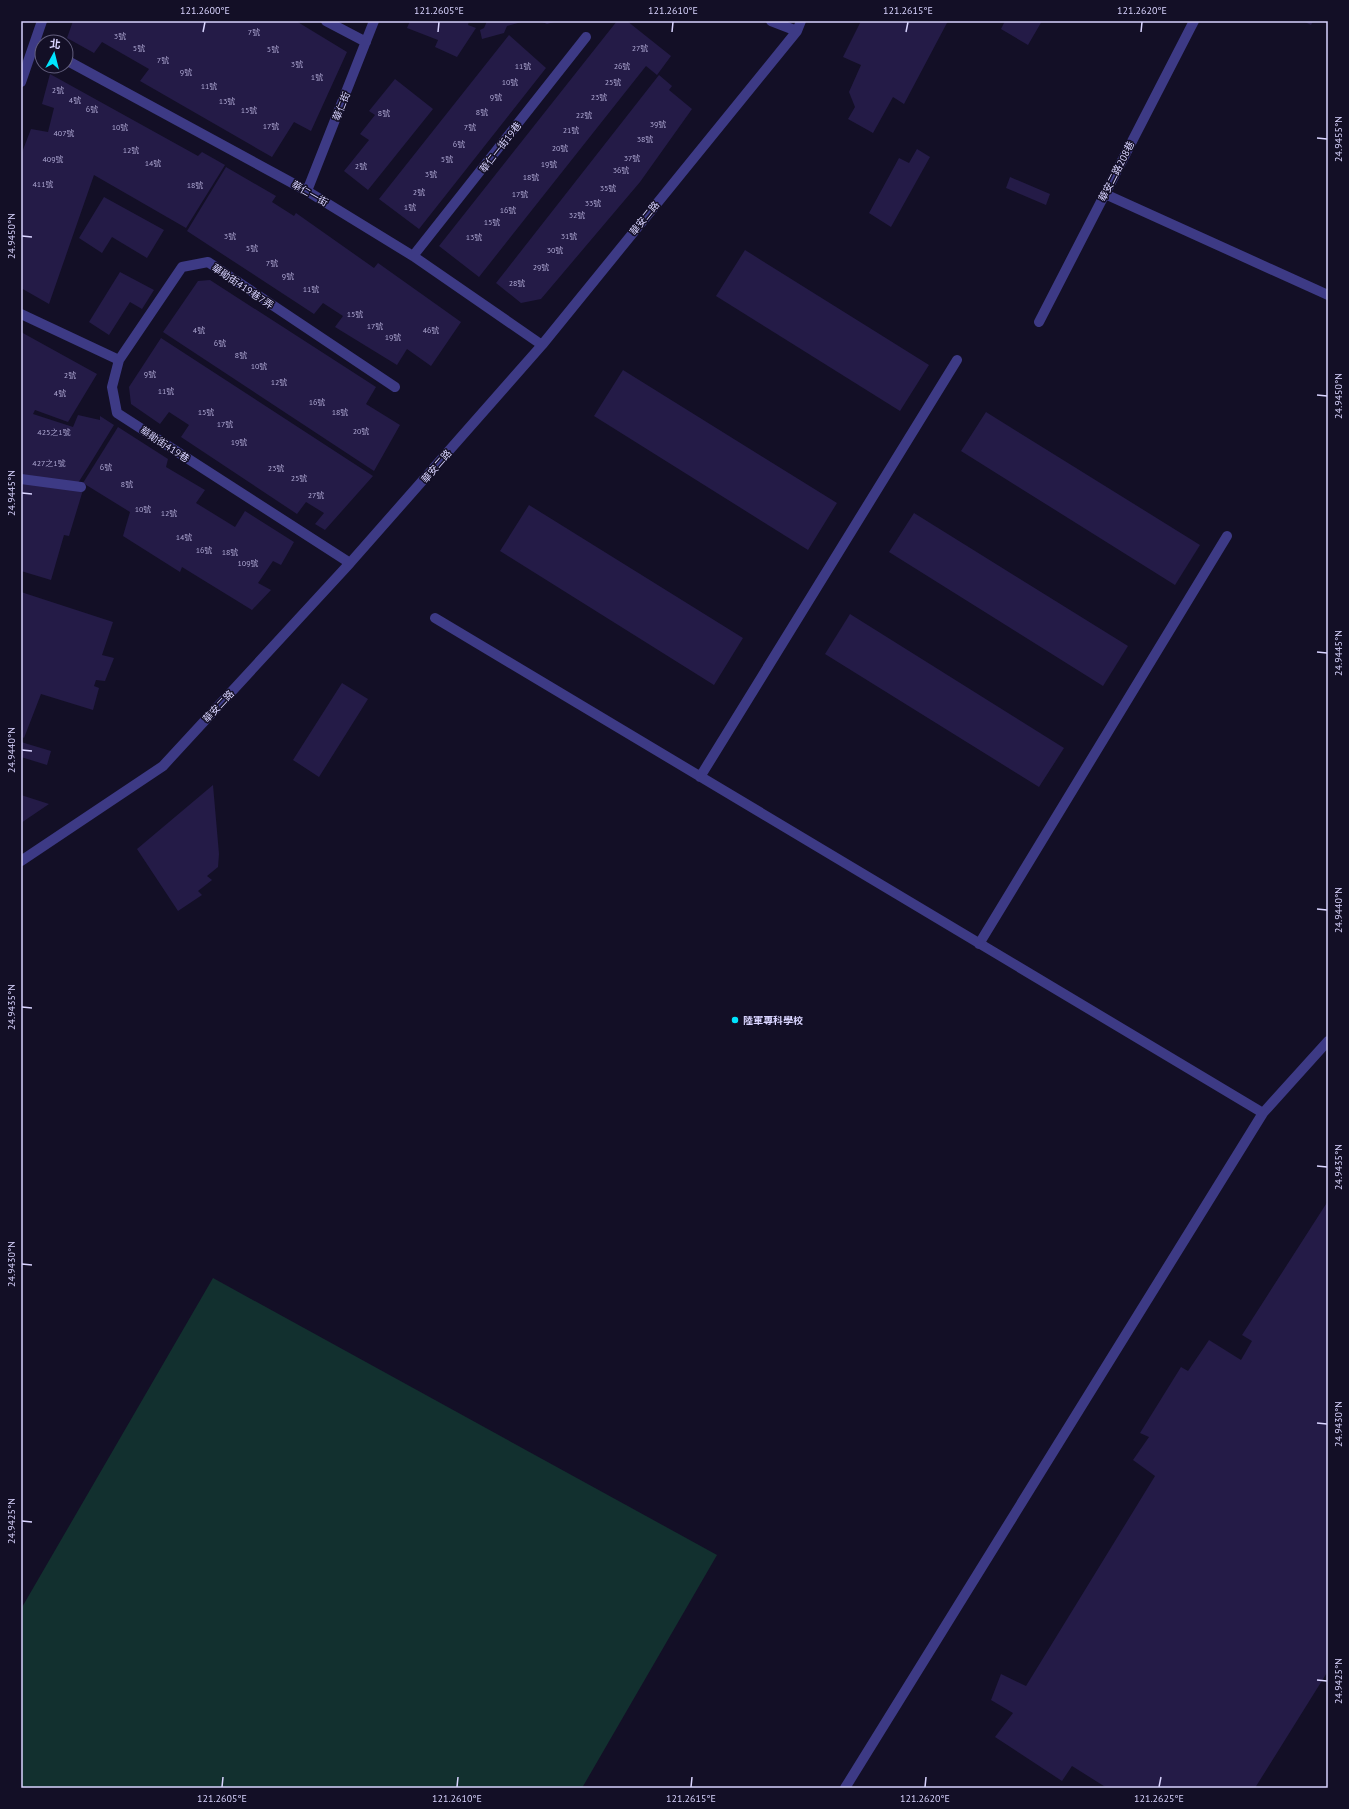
<svg xmlns="http://www.w3.org/2000/svg" width="1349" height="1809" font-family="'PT Sans','Noto Sans TC',sans-serif">
<rect width="100%" height="100%" fill="#130f26"/>
<path fill="#12302f" d="M213 1278 717 1555 582 1788H21V1609Z"/>
<path fill="#241b47" d="M73 21H296L347 52 311 131 294 122 272 157 140 81 149 69 102 42 94 53 67 38Z
M410 21H469L468 25 476 28 457 57 435 47 438 40 407 28Z
M487 21H525L507 26 504 33 482 39 480 30 484 28Z
M540 21H554V22L547 24Z
M617 21H627L671 56 657 75 646 66 479 277 439 246Z
M861 21H948L904 104 893 97 873 133 848 119 855 107 849 92 861 65 843 57Z
M1005 21H1042L1028 45 1001 29Z
M1303 21H1313L1311 25Z
M509 35 546 68 419 229 379 199Z
M50 74 198 156 202 152 225 165 186 228 94 175 49 304 21 288V155L31 129 48 132 54 108 42 104Z
M659 75 672 86 669 90 692 109 640 182 541 299 521 303 496 283Z
M395 79 433 109 368 190 344 171 369 140 360 134 375 115 369 111Z
M917 149 930 157 891 227 869 213 899 158 909 163Z
M226 167 276 196 272 202 294 216 296 213 374 268 378 263 461 322 431 366 407 349 397 365 335 327 343 316 323 303 314 314 187 231Z
M1010 177 1050 194 1046 205 1006 188Z
M104 197 164 230 147 258 112 237 102 253 79 238Z
M745 250 929 365 900 411 716 296Z
M120 272 154 290 142 309 130 302 109 335 89 322Z
M210 280 376 387 366 404 400 425 374 471 163 332 198 281Z
M21 332 97 374 68 422 35 410 33 414 73 427 78 415 100 420V416L114 425 75 488 83 490 69 536 64 535 51 580 21 571Z
M161 338 373 476 325 530 315 524 324 513 306 502 297 514 181 437 189 425 169 412 160 424 131 404 129 387Z
M623 370 837 503 808 550 594 416Z
M986 412 1200 545 1175 585 961 451Z
M118 427 168 459 166 467 205 490 196 503 235 527 245 511 294 542 281 565 273 561 258 583 271 590 252 610 182 567 180 572 123 536 130 512 83 483Z
M529 505 743 638 714 685 500 551Z
M914 513 1128 646 1103 686 889 552Z
M21 592 113 622 102 655 114 658 105 681 96 680 94 686 99 688 93 710 41 694 24 738 21 736Z
M850 614 1064 748 1039 787 825 654Z
M342 683 368 699 319 777 293 760Z
M21 742 51 751 47 765 21 757Z
M213 785 219 854 218 867 207 876 212 880 198 891 202 895 178 911 137 849Z
M21 795 49 804 21 823Z
M1328 1201V1671L1255 1788H1107L1072 1766 1062 1781 995 1737 1013 1713 991 1700 1001 1674 1026 1686 1155 1476 1133 1460 1149 1437 1140 1433 1181 1367 1188 1371 1209 1340 1241 1360 1252 1341 1242 1335Z"/>
<g fill="none" stroke-linecap="round" stroke-linejoin="round">
<path stroke="#3d3a85" stroke-width="10" d="M326 21 366 42
M771 21 797 31
M66 60 307 191 413 256 542 345
M21 82 42 21
M307 191 374 21
M1105 194 1328 295
M413 256 586 37
M21 314 119 360 112 387 117 413 350 563
M1039 322 1194 21
M119 360 182 267 208 262 395 387
M21 479 81 487
M435 618 1263 1113
M700 777 957 360
M21 861 163 766 350 563 542 345 797 31 801 21
M979 944 1227 536
M845 1788 1263 1113 1328 1041"/>
</g>
<path fill="none" stroke="#d9d4ff" stroke-width="1.5" d="M203 32 205 22M438 32 439 22M672 32 673 22M906 32 908 22M1141 32 1142 22M1317 138 1327 139M22 236 32 237M1317 395 1327 396M22 493 32 494M1317 652 1327 653M22 750 32 751M1317 909 1327 910M22 1007 32 1008M1317 1166 1327 1167M22 1264 32 1265M1317 1423 1327 1424M22 1521 32 1522M1317 1680 1327 1681M222 1787 223 1777M457 1787 458 1777M691 1787 692 1777M925 1787 926 1777M1159 1787 1161 1777"/>
<circle fill="#00e5ff" stroke="#130f26" stroke-width="1.5" cx="735" cy="1020" r="4"/>
<g text-anchor="middle" stroke-width="3" stroke-linejoin="round" paint-order="stroke">
<g font-size="8" fill="#aca6d1">
<text x="254" y="35">7號</text>
<text x="120" y="39">3號</text>
<text x="139" y="51">5號</text>
<text x="640" y="51">27號</text>
<text x="273" y="52">5號</text>
<text x="163" y="63">7號</text>
<text x="297" y="67">3號</text>
<text x="523" y="69">11號</text>
<text x="622" y="69">26號</text>
<text x="186" y="75">9號</text>
<text x="317" y="80">1號</text>
<text x="510" y="85">10號</text>
<text x="613" y="85">25號</text>
<text x="209" y="89">11號</text>
<text x="58" y="93">2號</text>
<text x="496" y="100">9號</text>
<text x="599" y="100">23號</text>
<text x="75" y="103">4號</text>
<text x="227" y="104">13號</text>
<text x="92" y="112">6號</text>
<text x="249" y="113">15號</text>
<text x="482" y="115">8號</text>
<text x="384" y="116">8號</text>
<text x="584" y="118">22號</text>
<text x="658" y="127">39號</text>
<text x="271" y="129">17號</text>
<text x="120" y="130">10號</text>
<text x="470" y="130">7號</text>
<text x="571" y="133">21號</text>
<text x="64" y="136">407號</text>
<text x="645" y="142">38號</text>
<text x="459" y="147">6號</text>
<text x="560" y="151">20號</text>
<text x="131" y="153">12號</text>
<text x="632" y="161">37號</text>
<text x="53" y="162">409號</text>
<text x="447" y="162">5號</text>
<text x="153" y="166">14號</text>
<text x="549" y="167">19號</text>
<text x="361" y="169">2號</text>
<text x="621" y="173">36號</text>
<text x="431" y="177">3號</text>
<text x="531" y="180">18號</text>
<text x="43" y="187">411號</text>
<text x="195" y="188">18號</text>
<text x="608" y="191">35號</text>
<text x="419" y="195">2號</text>
<text x="520" y="197">17號</text>
<text x="593" y="206">33號</text>
<text x="410" y="210">1號</text>
<text x="508" y="213">16號</text>
<text x="577" y="218">32號</text>
<text x="492" y="225">15號</text>
<text x="230" y="239">3號</text>
<text x="569" y="239">31號</text>
<text x="474" y="240">13號</text>
<text x="252" y="251">5號</text>
<text x="555" y="253">30號</text>
<text x="272" y="266">7號</text>
<text x="541" y="270">29號</text>
<text x="288" y="279">9號</text>
<text x="517" y="286">28號</text>
<text x="311" y="292">11號</text>
<text x="355" y="317">15號</text>
<text x="375" y="329">17號</text>
<text x="199" y="333">4號</text>
<text x="431" y="333">46號</text>
<text x="393" y="340">19號</text>
<text x="220" y="346">6號</text>
<text x="241" y="358">8號</text>
<text x="259" y="369">10號</text>
<text x="150" y="377">9號</text>
<text x="70" y="378">2號</text>
<text x="279" y="385">12號</text>
<text x="166" y="394">11號</text>
<text x="60" y="396">4號</text>
<text x="317" y="405">16號</text>
<text x="206" y="415">15號</text>
<text x="340" y="415">18號</text>
<text x="225" y="427">17號</text>
<text x="361" y="434">20號</text>
<text x="54" y="435">425之1號</text>
<text x="239" y="445">19號</text>
<text x="49" y="466">427之1號</text>
<text x="106" y="470">6號</text>
<text x="276" y="471">23號</text>
<text x="299" y="481">25號</text>
<text x="127" y="487">8號</text>
<text x="316" y="498">27號</text>
<text x="143" y="512">10號</text>
<text x="169" y="516">12號</text>
<text x="184" y="540">14號</text>
<text x="204" y="553">16號</text>
<text x="230" y="555">18號</text>
<text x="248" y="566">109號</text>
</g>
<g font-size="10" fill="#d9d4ff" stroke="#130f26">
<text transform="translate(341 106) rotate(-68)" y="4">華仁街</text>
<text transform="translate(500 147) rotate(-52)" y="4">華仁一街19巷</text>
<text transform="translate(1116 171) rotate(-63)" y="4">華安二路208巷</text>
<text transform="translate(310 193) rotate(30)" y="4">華仁一街</text>
<text transform="translate(644 218) rotate(-51)" y="4">華安二路</text>
<text transform="translate(243 286) rotate(34)" y="4">華勛街419巷7弄</text>
<text transform="translate(165 444) rotate(33)" y="4">華勛街419巷</text>
<text transform="translate(436 466) rotate(-49)" y="4">華安二路</text>
<text transform="translate(218 706) rotate(-47)" y="4">華安二路</text>
</g>
<g font-size="10" font-weight="bold" fill="#d9d4ff" stroke="#130f26" text-anchor="start">
<text x="743" y="1024">陸軍專科學校</text>
</g>
</g>
<rect width="1349" height="1809" fill="none" stroke="#130f26" stroke-width="44"/>
<g transform="translate(54 54) rotate(7)"><circle r="19" fill="#130f26" stroke="#625e7d"/>
<path d="M0-3L7 15L0 10L-7 15Z" fill="#00e5ff"/>
<text y="-6" font-size="11" font-weight="bold" text-anchor="middle" fill="#d9d4ff">北</text>
</g>
<rect x="22" y="22" width="1305" height="1765" fill="none" stroke="#d9d4ff" stroke-width="1.5"/>
<g font-size="10" text-anchor="middle" fill="#d9d4ff">
<text x="205" y="14">121.2600°E</text>
<text x="439" y="14">121.2605°E</text>
<text x="673" y="14">121.2610°E</text>
<text x="908" y="14">121.2615°E</text>
<text x="1142" y="14">121.2620°E</text>
<text transform="translate(1338 139) rotate(-90)" y="4">24.9455°N</text>
<text transform="translate(11 236) rotate(-90)" y="4">24.9450°N</text>
<text transform="translate(1338 396) rotate(-90)" y="4">24.9450°N</text>
<text transform="translate(11 493) rotate(-90)" y="4">24.9445°N</text>
<text transform="translate(1338 653) rotate(-90)" y="4">24.9445°N</text>
<text transform="translate(11 750) rotate(-90)" y="4">24.9440°N</text>
<text transform="translate(1338 910) rotate(-90)" y="4">24.9440°N</text>
<text transform="translate(11 1007) rotate(-90)" y="4">24.9435°N</text>
<text transform="translate(1338 1167) rotate(-90)" y="4">24.9435°N</text>
<text transform="translate(11 1264) rotate(-90)" y="4">24.9430°N</text>
<text transform="translate(1338 1424) rotate(-90)" y="4">24.9430°N</text>
<text transform="translate(11 1521) rotate(-90)" y="4">24.9425°N</text>
<text transform="translate(1338 1681) rotate(-90)" y="4">24.9425°N</text>
<text x="222" y="1802">121.2605°E</text>
<text x="457" y="1802">121.2610°E</text>
<text x="691" y="1802">121.2615°E</text>
<text x="925" y="1802">121.2620°E</text>
<text x="1159" y="1802">121.2625°E</text>
</g>
</svg>
